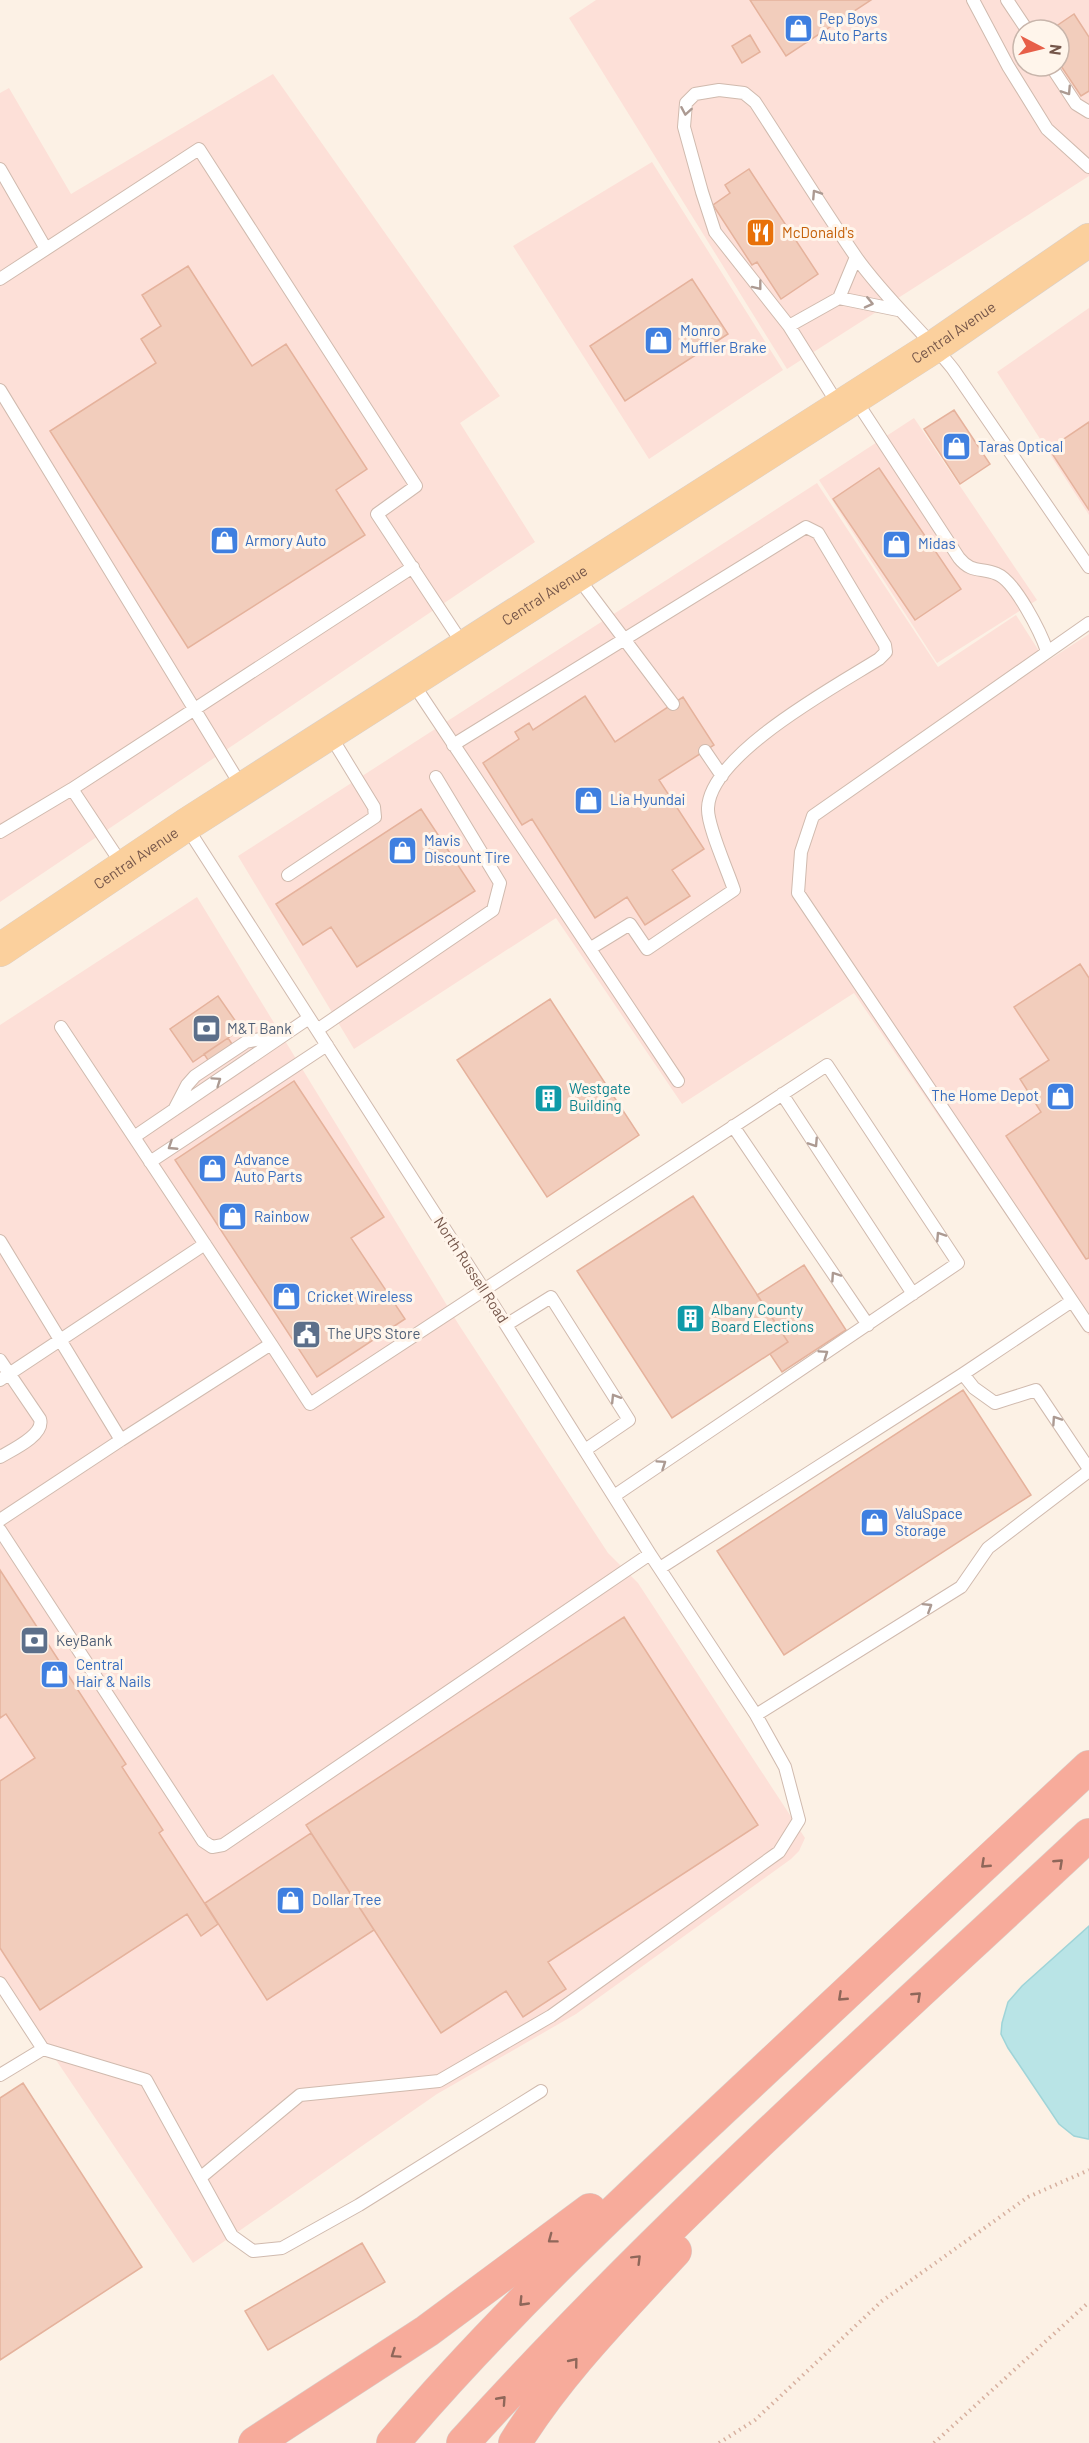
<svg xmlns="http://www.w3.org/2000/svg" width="1089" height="2443" font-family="Barlow,sans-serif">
<rect width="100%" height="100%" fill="#fcf1e5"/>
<path fill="#fde0d8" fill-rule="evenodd" d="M596 0H1089V176L787 369 569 18ZM1023 30H1059V66H1023Z
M273 74 500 396 460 423 535 542 0 902V93L9 88 71 194Z
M652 162 783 370 649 459 513 246Z
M1089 308V515L997 372Z
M914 418 1037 600 937 663 819 480Z
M817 483 938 667 1016 615 1046 662 1089 634V1336L854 993 682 1104 556 918 354 1049 238 856Z
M197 897 459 1325 608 1553 638 1583 805 1838 799 1851 791 1859 576 2014 437 2094 193 2263 0 1977V1025Z"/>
<path fill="#b9e4e6" stroke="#9fd4d8" stroke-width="1.5" d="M1089 1926V2139H1088L1074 2136 1059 2124 1008 2048 1001 2034 1002 2023 1008 2002 1022 1986Z"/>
<path fill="#f2cdbc" stroke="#e5b29c" stroke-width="1.5" d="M750 0H871L786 56Z
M1074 14 1089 37V91L1081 96 1059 63V30L1052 29Z
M750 35 760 52 742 63 732 46Z
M749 169 818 274 781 299 757 262 752 265 713 205 730 193 725 185Z
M188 266 252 366 286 344 367 469 336 490 365 535 188 648 50 431 156 363 141 339 161 326 142 295Z
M692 279 728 334 625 401 590 346Z
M954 410 990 464 960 484 924 429Z
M1089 422V510L1049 449Z
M879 468 961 589 915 620 833 499Z
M585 696 615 742 683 697 714 745 659 780 704 849 672 870 690 896 645 925 627 897 595 918 532 819 522 825 483 763 519 739 515 732 529 723 533 730Z
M421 809 475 891 357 967 331 927 303 945 276 904Z
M1080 964 1089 978V1258L1086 1259 1006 1136 1041 1112 1020 1079 1049 1060 1014 1007Z
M218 996 241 1029 193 1062 170 1029Z
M550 999 639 1135 547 1197 457 1060Z
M228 1038 238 1053 214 1069 204 1054Z
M294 1081 384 1217 351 1238 405 1319 317 1377 175 1160Z
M693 1196 788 1342 672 1418 577 1271Z
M804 1265 846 1330 782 1372 770 1354 788 1342 757 1295Z
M963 1390 1031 1495 784 1655 717 1551Z
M0 1570 126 1764 122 1767 163 1830 159 1833 218 1924 201 1936 187 1914 40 2010 0 1948V1781L35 1758 6 1714 0 1718Z
M624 1617 758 1825 548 1962 566 1989 523 2017 506 1991 441 2033 306 1825Z
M311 1833 374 1930 267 2000 205 1903Z
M23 2083 142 2267 0 2360V2098Z
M362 2243 385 2282 268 2350 245 2311Z"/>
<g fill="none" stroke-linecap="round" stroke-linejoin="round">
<defs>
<path id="lane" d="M973 0 1008 66 1047 129 1089 167
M1007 0 1027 30
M1051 66 1076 104 1089 112
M0 169 46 249
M0 279 199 149 416 486 377 514 464 646
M839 298 898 310
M789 326 839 298 856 257
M0 390 243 789
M855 399 959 558C972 574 981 567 997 574 1015 581 1041 633 1047 651
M839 406 789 326 715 232 702 192 684 127 686 103 695 94 719 90 744 93 755 102C789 154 821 206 856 257 885 298 922 330 953 369L1089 567
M576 575 673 704
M1089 623 813 816 801 852 798 893 1089 1326
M412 682 678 1081
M453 745 806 527 818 533 885 645 886 652 879 659C836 686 710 754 708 808 707 826 728 871 734 890L647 949 630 924 591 948
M705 751 722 776
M72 789 123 866
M0 832 72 789 413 567
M288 875 375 817 374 807 330 735
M61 1027 271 1344
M317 1030 493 910 500 883 436 777
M782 1094 913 1294
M174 1110 187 1085 195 1076 246 1042 283 1034
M733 1126 868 1325
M134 1137 309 1018
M150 1162 327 1045
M0 1241 121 1440 0 1520
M506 1325 551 1297 629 1420 585 1450
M0 1360 40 1419C45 1435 12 1450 0 1457
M963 1374 974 1388 995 1403 1036 1390 1089 1469
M0 1380 205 1244
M121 1440 271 1344 310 1404 827 1065 958 1263 614 1496
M0 1530 203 1841 212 1847 223 1845 650 1554
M660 1568 963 1374 1072 1301
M756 1715 961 1587 988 1548 1089 1471
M0 1983 43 2049
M0 2075 43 2049 146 2080 200 2178 300 2095 439 2081 551 2016 779 1852 799 1820 785 1767 756 1715 650 1554 484 1290 186 826
M200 2178 232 2236 253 2251 282 2248 359 2205 541 2091"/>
<g id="primary">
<path id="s1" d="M0 950 186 825 935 346 1089 240"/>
</g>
<path id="highway" d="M255 2443 427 2331 590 2210
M393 2443C500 2317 622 2203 743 2090 858 1982 974 1874 1089 1767
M463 2443C658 2227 876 2034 1089 1835
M515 2443C559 2372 618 2313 675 2251"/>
</defs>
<use href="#lane" stroke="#d0baae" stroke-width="14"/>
<use href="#primary" stroke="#d8d0cc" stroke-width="34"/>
<use href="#highway" stroke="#d8d0cc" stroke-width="34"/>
<path stroke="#d7b09f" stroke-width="4" stroke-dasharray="1.5 4.5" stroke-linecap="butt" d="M719 2443 755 2420 882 2301 1028 2197 1089 2170
M934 2443 1089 2302"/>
<use href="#lane" stroke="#fff" stroke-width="12"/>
<use href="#primary" stroke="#fbd09d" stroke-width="33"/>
<use href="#highway" stroke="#f7ab9b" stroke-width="33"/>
</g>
<defs><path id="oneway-chevron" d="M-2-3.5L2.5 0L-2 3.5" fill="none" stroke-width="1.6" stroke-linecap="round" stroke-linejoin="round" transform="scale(1.5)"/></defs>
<g stroke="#ac9a92">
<use href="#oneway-chevron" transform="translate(1067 91) rotate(57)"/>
<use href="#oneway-chevron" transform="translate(686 111) rotate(100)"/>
<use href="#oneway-chevron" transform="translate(816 194) rotate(-123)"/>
<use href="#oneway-chevron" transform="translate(758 286) rotate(52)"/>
<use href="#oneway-chevron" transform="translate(869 303) rotate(13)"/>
<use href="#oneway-chevron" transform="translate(217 1081) rotate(-35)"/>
<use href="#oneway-chevron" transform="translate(814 1143) rotate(57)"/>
<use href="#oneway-chevron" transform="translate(172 1146) rotate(147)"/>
<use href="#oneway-chevron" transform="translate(940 1236) rotate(-123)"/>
<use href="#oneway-chevron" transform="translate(835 1276) rotate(-124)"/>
<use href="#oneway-chevron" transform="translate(824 1354) rotate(-34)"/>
<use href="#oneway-chevron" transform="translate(615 1398) rotate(-122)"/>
<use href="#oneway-chevron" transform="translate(1056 1420) rotate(-124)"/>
<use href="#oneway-chevron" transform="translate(662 1464) rotate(-34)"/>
<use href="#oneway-chevron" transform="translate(928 1607) rotate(-32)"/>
</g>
<g stroke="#8f675a">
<use href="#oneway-chevron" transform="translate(1059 1863) rotate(-43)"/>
<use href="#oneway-chevron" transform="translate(985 1864) rotate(137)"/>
<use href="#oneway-chevron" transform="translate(917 1996) rotate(-43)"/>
<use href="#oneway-chevron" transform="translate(842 1997) rotate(137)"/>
<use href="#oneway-chevron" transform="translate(552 2239) rotate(143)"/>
<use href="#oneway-chevron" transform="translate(637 2259) rotate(-45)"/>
<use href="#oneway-chevron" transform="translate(523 2302) rotate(134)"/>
<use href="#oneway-chevron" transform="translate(395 2354) rotate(146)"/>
<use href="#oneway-chevron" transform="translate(574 2362) rotate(-51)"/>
<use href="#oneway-chevron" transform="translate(502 2400) rotate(-48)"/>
</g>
<defs>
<symbol id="shop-square" viewBox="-11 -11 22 22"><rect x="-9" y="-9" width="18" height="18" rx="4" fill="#3f7fe0" stroke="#fff5eb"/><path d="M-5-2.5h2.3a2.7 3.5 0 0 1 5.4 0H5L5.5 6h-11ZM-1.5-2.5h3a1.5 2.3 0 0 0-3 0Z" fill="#fff"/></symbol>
<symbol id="restaurant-square" viewBox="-11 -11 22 22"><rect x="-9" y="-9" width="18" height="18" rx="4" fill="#e8710a" stroke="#fff5eb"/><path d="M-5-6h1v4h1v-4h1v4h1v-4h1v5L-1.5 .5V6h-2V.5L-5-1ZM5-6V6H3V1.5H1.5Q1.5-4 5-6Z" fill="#fff"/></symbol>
<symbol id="bank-square" viewBox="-11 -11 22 22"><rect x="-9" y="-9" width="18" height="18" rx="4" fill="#5c6f8a" stroke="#fff5eb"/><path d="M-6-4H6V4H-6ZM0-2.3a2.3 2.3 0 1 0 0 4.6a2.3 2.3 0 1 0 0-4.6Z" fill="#fff"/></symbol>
<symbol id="building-square" viewBox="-11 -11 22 22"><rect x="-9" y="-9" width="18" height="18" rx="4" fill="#0f9aa8" stroke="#fff5eb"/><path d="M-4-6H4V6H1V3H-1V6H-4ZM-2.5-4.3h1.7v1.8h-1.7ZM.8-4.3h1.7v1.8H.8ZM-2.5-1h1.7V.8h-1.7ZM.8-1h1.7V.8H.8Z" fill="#fff"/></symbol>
<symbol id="civic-square" viewBox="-11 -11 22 22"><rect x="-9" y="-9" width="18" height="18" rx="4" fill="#5c6f8a" stroke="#fff5eb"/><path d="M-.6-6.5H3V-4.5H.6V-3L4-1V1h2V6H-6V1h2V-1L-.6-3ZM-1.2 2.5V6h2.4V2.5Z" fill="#fff"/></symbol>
</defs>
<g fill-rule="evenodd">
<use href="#shop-square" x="782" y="12" width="33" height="33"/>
<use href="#restaurant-square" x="744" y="216" width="33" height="33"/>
<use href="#shop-square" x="642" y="324" width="33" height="33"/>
<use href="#shop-square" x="940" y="430" width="33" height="33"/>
<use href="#shop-square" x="208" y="524" width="33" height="33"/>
<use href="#shop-square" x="880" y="528" width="33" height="33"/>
<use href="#shop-square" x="572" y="784" width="33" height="33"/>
<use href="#shop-square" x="386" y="834" width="33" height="33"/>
<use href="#bank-square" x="190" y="1012" width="33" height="33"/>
<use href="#shop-square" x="1044" y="1080" width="33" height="33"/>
<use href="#building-square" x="532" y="1082" width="33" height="33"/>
<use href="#shop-square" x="196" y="1152" width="33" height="33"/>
<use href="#shop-square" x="216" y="1200" width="33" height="33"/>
<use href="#shop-square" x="270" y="1280" width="33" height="33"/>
<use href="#building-square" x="674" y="1302" width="33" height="33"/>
<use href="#civic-square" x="290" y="1318" width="33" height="33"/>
<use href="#shop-square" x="858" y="1506" width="33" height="33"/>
<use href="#bank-square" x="18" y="1624" width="33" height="33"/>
<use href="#shop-square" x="38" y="1658" width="33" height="33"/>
<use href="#shop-square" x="274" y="1884" width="33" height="33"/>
</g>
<g text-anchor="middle" stroke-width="6" stroke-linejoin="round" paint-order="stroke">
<g font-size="15" fill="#366cbe" stroke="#fff5eb" text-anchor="start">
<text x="819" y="24">Pep Boys<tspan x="819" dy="17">Auto Parts</tspan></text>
<text x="680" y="336">Monro<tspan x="680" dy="17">Muffler Brake</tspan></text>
<text x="978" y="452">Taras Optical</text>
<text x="245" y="546">Armory Auto</text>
<text x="918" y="549">Midas</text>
<text x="610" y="805">Lia Hyundai</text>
<text x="424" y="846">Mavis<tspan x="424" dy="17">Discount Tire</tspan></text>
<text x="1039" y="1101" text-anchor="end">The Home Depot</text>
<text x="234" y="1165">Advance<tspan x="234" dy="17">Auto Parts</tspan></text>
<text x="254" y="1222">Rainbow</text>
<text x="307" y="1302">Cricket Wireless</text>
<text x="895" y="1519">ValuSpace<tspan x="895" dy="17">Storage</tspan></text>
<text x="76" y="1670">Central<tspan x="76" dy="17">Hair &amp; Nails</tspan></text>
<text x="312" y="1905">Dollar Tree</text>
</g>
<g font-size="15" fill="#c56008" stroke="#fff5eb" text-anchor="start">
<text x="782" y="238">McDonald's</text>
</g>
<g font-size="15" fill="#75564a" stroke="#fff5eb">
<text dy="5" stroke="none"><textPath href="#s1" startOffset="1136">Central Avenue</textPath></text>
<text dy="5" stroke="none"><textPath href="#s1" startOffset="650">Central Avenue</textPath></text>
<text dy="5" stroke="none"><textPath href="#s1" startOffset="164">Central Avenue</textPath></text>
<text transform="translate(471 1270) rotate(57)" y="5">North Russell Road</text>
</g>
<g font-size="15" fill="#4e5e75" stroke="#fff5eb" text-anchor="start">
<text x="227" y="1034">M&amp;T Bank</text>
<text x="327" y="1339">The UPS Store</text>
<text x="56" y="1646">KeyBank</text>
</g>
<g font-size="15" fill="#0d838f" stroke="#fff5eb" text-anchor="start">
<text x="569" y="1094">Westgate<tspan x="569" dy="17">Building</tspan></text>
<text x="711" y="1315">Albany County<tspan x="711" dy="17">Board Elections</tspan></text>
</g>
</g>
<g transform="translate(1041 48) rotate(97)"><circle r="28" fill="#fff5eb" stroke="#c8b5ab" stroke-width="1.5"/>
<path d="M0-4.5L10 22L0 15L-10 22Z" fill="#e75f49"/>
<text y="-9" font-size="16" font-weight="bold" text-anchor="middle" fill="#75564a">N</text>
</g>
</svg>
